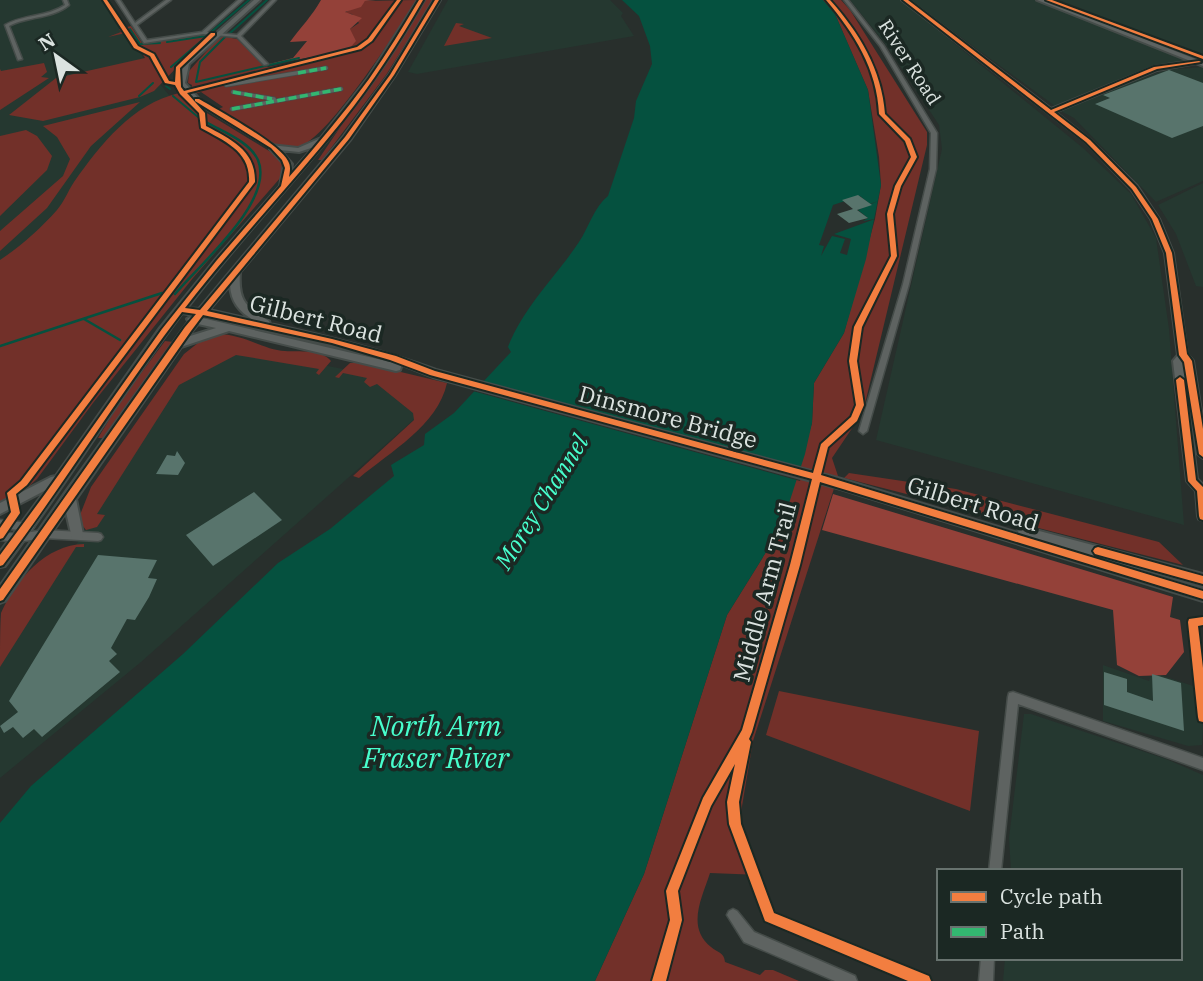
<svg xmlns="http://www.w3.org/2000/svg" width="1203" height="981" font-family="'IBM Plex Serif',serif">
<rect width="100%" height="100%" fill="#282f2c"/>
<path fill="#253830" d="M0 0H110L155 78 196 128 0 494Z
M448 0H610L623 13 621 16 634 36 417 74 408 72Z
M850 0H901L1083 148 1131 194 1156 238 1169 329 1184 525 876 440 942 149 939 125 887 46Z
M910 0H1036L1178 55 1184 61 1152 66 1055 106Z
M1059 0H1203V54L1197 53Z
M1203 67V181L1156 202 1074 118 1055 108 1166 70Z
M1203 183V287L1196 286 1176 234 1158 205Z
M240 348 372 375 420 414 141 662 0 778V665L183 376Z
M1103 665 1149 681 1152 672 1196 687 1203 727 1202 745 1188 746 1103 721Z
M1024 714H1031L1166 759 1203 775V981H1003L1005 958H1180V871H1011L1009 838Z"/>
<path fill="#723029" d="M416 0C400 27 323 147 295 148 270 149 240 122 219 109L223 107 201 92 195 94 191 90 192 85 188 83 189 71 220 36 237 39 268 67 347 51 350 29 359 23 352 14 345 13C350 9 358 6 365 1Z
M426 0H433L386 75 322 160H318Z
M823 0H841L850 10 927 132V145L863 412 832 458 838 476 753 741 740 818 761 875 710 873C702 898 686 927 711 947 718 953 724 952 725 962L760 975 765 970H773L799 981H595L644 874 727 615 781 528 812 423 814 383 844 333 875 219 881 185 879 157 868 90 835 14Z
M456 23 464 24 459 26 492 38 444 46Z
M131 26 142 43 208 35 154 91 140 97 43 121 9 115 56 78 145 58 130 32 108 37 121 32 119 29Z
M44 63 47 72 41 77 49 78 0 110V69L1 71Z
M179 93 192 104 274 154 282 162 281 177 193 278 93 403 37 479 19 495 0 503V260C21 246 40 229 57 210 64 202 68 191 74 182 101 144 132 104 179 93Z
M140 102 91 146 47 208 0 251V231L63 176 70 159 57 137 43 126Z
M26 130 37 136 52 156 47 170 0 216V136Z
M217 334C244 334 264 350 285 351 298 352 322 349 331 361L319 375 316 373 319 369 236 355 179 385 97 514 105 515 97 527 86 530 78 520 91 487 184 354 203 339Z
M165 341 173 342 103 438H98L121 400Z
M350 363H363L447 383C438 425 390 452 359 478L353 476 414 420 413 413 377 384 370 387 364 382 367 378 343 373 339 378 335 377Z
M849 473 956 489 1159 542 1183 565 844 478Z
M84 544V547H76L0 667C0 652 0 626 1 613 16 579 46 545 84 544Z
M779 691 979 731 970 811 766 735Z"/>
<path fill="#944139" d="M321 0H376L365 1 361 7 345 12 362 18 350 29 356 41 347 51 265 65 293 58 307 41 290 42C301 27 312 16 321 0Z
M833 494 1173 597 1170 617 1180 620 1184 652 1166 675 1139 676 1117 665 1113 610 822 530Z"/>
<path fill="#05513f" d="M622 0H823L835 14 868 90 881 185 866 259 844 333 814 383 812 423 805 454 781 528 727 615 644 874 595 981H0V823L31 786 183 654 278 563 330 529 394 476 391 465 424 445 425 434 454 413 511 352 508 347C524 306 555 278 579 242 589 227 594 207 608 196L634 118 636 101 652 64 650 46 639 16Z"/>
<path fill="#282f2c" d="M860 196 870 204 878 201 858 210 868 218 863 221 875 219 834 234 851 239 847 255 840 253 845 239 832 236 821 256 824 246 819 245 833 205Z
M478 380 804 469 800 481 469 390Z"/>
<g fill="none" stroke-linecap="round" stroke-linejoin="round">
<path stroke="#05513f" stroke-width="2" d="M130 29 140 44 160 43
M211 32 249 0
M229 34 267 0
M226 36 200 62 196 82 299 58
M167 42 206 36
M171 67 208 35
M166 86 170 89
M139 96 153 83
M173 96 198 117"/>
<path stroke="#05513f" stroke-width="2.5" d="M175 294C199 265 275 201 258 160 249 141 223 132 206 122
M84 319 120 340
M0 346 162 293"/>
</g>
<path fill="#58746c" d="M1169 70 1203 83V126L1172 138 1095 104 1110 98 1103 95Z
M858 195 872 205 857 210 868 218 849 223 837 214 853 209 842 200Z
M177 451 185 463 178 475 156 474 167 455 175 456Z
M254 492 282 520 213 566 186 535Z
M98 555 157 560 148 578 157 579 149 597 135 620 127 619 111 648 117 654 109 661 120 672 42 737 34 729 23 738 13 727 4 733 0 726 18 712 9 701Z
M1104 672 1127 679V692L1153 701 1152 674 1181 683 1184 731 1104 705Z"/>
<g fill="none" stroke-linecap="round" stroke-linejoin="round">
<defs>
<path id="pedestrian" d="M226 85 326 68
M233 92 274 99
M232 109 341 89"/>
<path id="minor" d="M63 0H67L69 5C52 19 28 16 9 26L22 59 18 60 5 25C24 14 47 17 65 5Z
M116 0H120L135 23 166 0H171L137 25 147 40 202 32 238 0H243L207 32 237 35 272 0H276L241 36 268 64 264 65 237 37 203 34 144 43Z
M844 0H848L884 46 937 133 936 169 909 284 867 431 863 434 859 431 903 284 930 169 931 133 880 46Z
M0 520 29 523 32 524 34 527 32 530 29 531 0 528Z
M44 530 98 533 101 534 103 537 101 540 98 541 44 538 18 542 0 540V532L18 534Z
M1013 692 1203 758V770L1018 704 1001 871H989L1008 697 1009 693Z
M733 909 737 911 754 932 855 976 857 981H835L744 942 727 915 729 911Z
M981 958H994L993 981H979Z"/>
<path id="tertiary" d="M254 0H260L189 64 185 83 200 100 275 146V148L273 149 196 102 179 83 184 62Z
M902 0H908L1051 109 1154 67 1199 60 1202 62 1157 70 1055 112 1090 140 1137 186 1159 219 1173 253 1187 354 1193 361 1203 424V458L1198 454 1183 361 1197 479 1203 485V520L1199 519 1198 516 1196 491 1187 481 1173 361 1178 355 1165 253 1151 219 1131 189 1086 142Z"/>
<path id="secondary" d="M418 0H424C400 42 374 82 344 119 293 184 236 243 187 308L199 309 344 136 389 75 434 0H440L395 75 350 140 240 272C238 301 245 306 269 321L270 324C326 336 382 350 436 370L841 479 1018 533 1019 528 1024 527 1203 574V586L1096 557 1203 589V601L841 489 433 377 400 364 401 367 400 370 396 371 229 331 181 347 76 499 83 534 82 538H72L66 512 5 601 0 603V586L65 493 189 321 187 319 194 315 182 313C120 395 67 484 5 566L0 567V552L46 490 0 514V503L51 477 56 476 160 328 216 259 280 186 284 164 270 149V145L298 148 321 138 368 78ZM314 147 290 174 292 164 280 150 299 152ZM230 285C231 302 239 311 253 320L209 310ZM204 316 331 344 399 364 202 318ZM198 324 216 328 187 337Z
M1037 0H1045L1203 62V66Z"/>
</defs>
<use href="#pedestrian" stroke="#454c49" stroke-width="5"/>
<use href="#minor" stroke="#454c49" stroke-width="3"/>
<use href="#tertiary" stroke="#454c49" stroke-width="4"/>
<use href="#secondary" stroke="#454c49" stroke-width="4"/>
<use href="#pedestrian" stroke="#5e6361" stroke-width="3.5"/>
<use href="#minor" fill="#5e6361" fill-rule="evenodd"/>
<use href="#tertiary" fill="#5e6361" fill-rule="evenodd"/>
<use href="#secondary" fill="#5e6361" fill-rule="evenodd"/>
<defs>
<path id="rail" d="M1051 0 1203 57"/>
</defs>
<use href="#rail" stroke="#646967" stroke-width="3.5"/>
<use href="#rail" stroke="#1b2823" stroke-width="2" stroke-dasharray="6" stroke-linecap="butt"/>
<path stroke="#33b770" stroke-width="3.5" stroke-dasharray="8 3.5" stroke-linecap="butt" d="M298 73 326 68
M233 92 272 99
M232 109 341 89"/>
<defs>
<path id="cycleway" d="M103 0H107L138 46 154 54 169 81 175 82 176 67 211 33H215V35L180 68 181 87 184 91 357 47 368 39 397 0H401L372 41 361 49 187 93 205 113 206 126C230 139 256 150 255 182L27 485 16 494 20 513 3 538 0 539V528L11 512 7 493 21 481 249 182C251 151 224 141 201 128L199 113 180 94 175 85 165 83 150 56 134 48Z
M419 0H423C399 42 373 82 343 120 292 184 235 243 185 308L200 310 345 137 390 75 435 0H439L394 75 349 139 207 311 332 339 396 356 435 371 813 473 821 444 851 417 856 405 849 361 854 327 891 256 887 214 895 186 911 157 905 141 879 114C877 69 854 33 826 0H830C859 32 882 70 885 114L910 139 917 157 901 186 893 214 897 256 862 327 857 361 864 405 857 421 828 447 821 475 1203 591V599L820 482 800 565 752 732 749 739 751 742 739 802 741 824 774 913 929 976 931 981H908L765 921 729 824 727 802 735 764 711 806 678 891 682 920 666 981H652L670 920 666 891 703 798 742 730 790 565 812 479 430 375 390 360 332 343 203 315 191 331 3 600 0 601V589L185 327 196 314 182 312C119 394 65 483 3 565L0 566V555L45 494 162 329 217 260 281 186 285 168 282 160 271 148 195 101V99H199C218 110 280 144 288 161 291 166 290 171 289 177 317 145 344 113 369 79 387 53 403 27 419 0Z
M903 0H908L1051 110 1154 67 1199 61 1201 62 1157 69 1054 112 1090 140 1136 187 1158 219 1172 253 1187 354 1192 361 1203 429V457L1199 454 1184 362 1179 355 1166 253 1152 219 1132 189 1086 142Z
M1046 0H1052L1203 56V59Z
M1180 377 1184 380 1196 480 1203 487V520L1200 519 1199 516 1197 491 1188 481 1176 380Z
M1098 547 1203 576V584L1095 554 1093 551 1095 548Z
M1203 617V625L1198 626 1203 668V722L1199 721 1198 717 1188 622 1189 619Z"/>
</defs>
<use href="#cycleway" stroke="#1b2823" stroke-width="4"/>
<use href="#cycleway" fill="#f27e40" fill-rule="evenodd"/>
</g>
<g text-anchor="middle" stroke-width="7" stroke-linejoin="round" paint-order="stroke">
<g font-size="19" fill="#dbe3e0" stroke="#1b2823">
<text transform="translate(910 62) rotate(57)" y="7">River Road</text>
</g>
<g font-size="23" fill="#dbe3e0" stroke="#1b2823">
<text transform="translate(316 319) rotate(14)" y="8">Gilbert Road</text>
<text transform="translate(668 417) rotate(15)" y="8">Dinsmore Bridge</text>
<text transform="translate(973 504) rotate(17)" y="8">Gilbert Road</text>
<text transform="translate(765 592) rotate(-75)" y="8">Middle Arm Trail</text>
</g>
<g font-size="24" font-style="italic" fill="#47fecd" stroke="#1b2823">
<text transform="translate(542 502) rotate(-58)" y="8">Morey Channel</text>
</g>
<g font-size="28" font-style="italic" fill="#47fecd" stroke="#1b2823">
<text x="436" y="736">North Arm<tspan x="436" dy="32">Fraser River</tspan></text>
</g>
</g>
<rect x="937" y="869" width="245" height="91" fill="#1b2823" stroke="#68736f" stroke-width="2"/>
<rect x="951" y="892" width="35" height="10" fill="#f27e40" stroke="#68736f" stroke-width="2"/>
<text x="1000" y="904" font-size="21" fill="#dbe3e0">Cycle path</text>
<rect x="951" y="927" width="35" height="10" fill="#33b770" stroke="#68736f" stroke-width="2"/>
<text x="1000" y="939" font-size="21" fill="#dbe3e0">Path</text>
<g transform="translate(56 56) rotate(327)" stroke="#1b2823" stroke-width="5" paint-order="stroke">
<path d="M0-5L12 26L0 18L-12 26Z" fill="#dbe3e0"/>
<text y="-10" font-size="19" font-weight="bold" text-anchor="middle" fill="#dbe3e0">N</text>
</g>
</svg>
